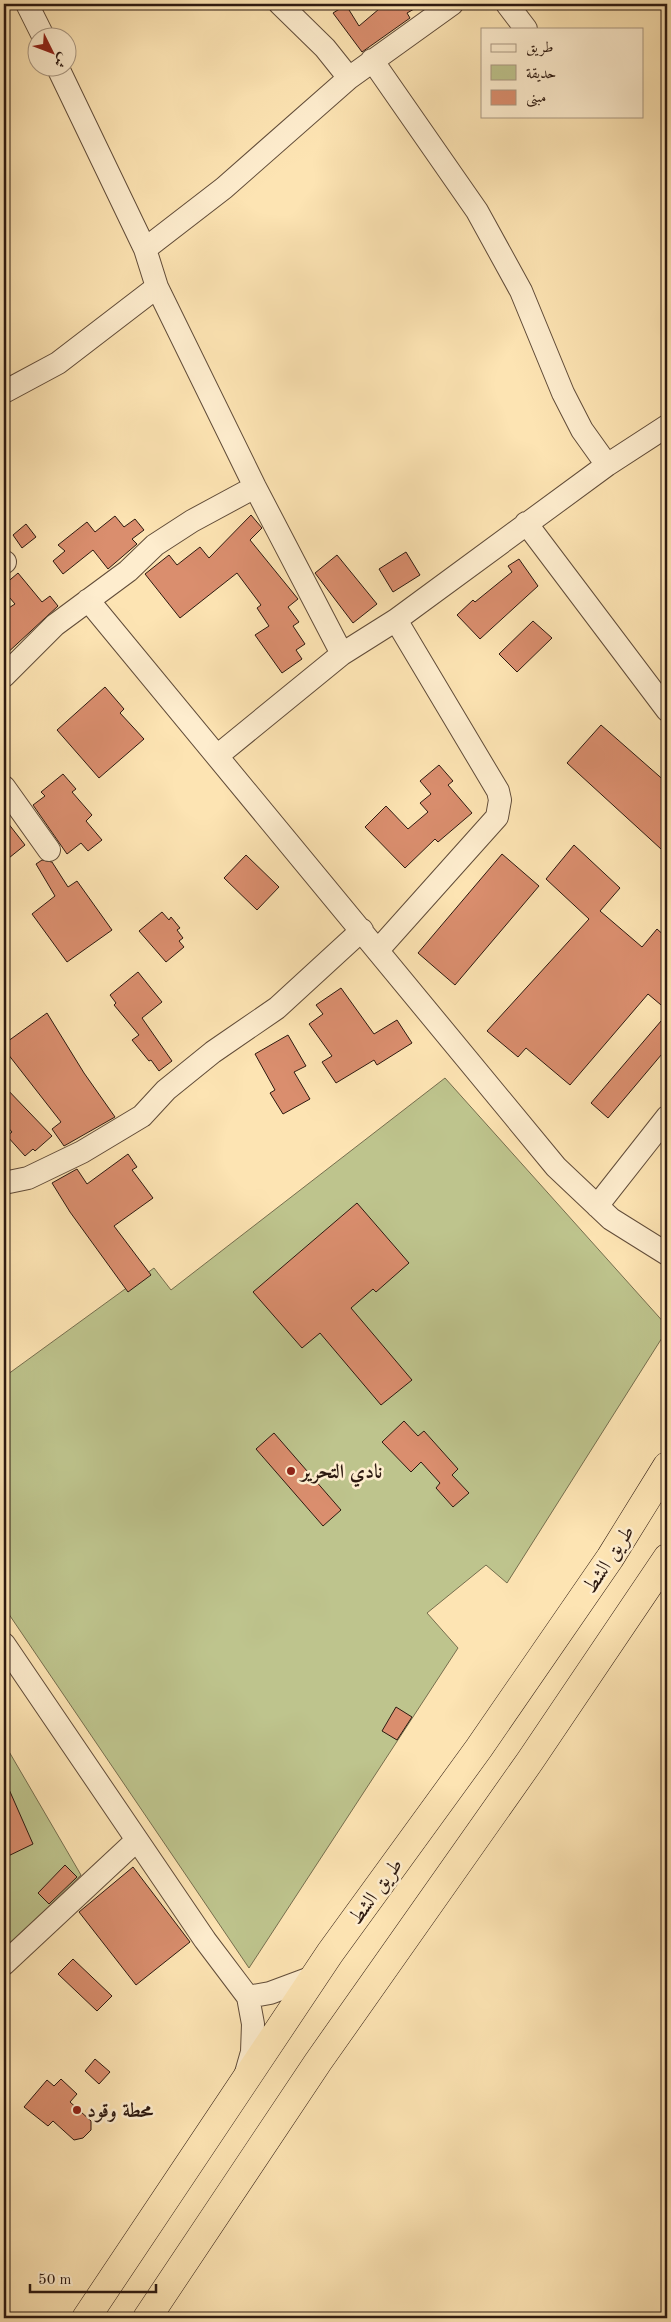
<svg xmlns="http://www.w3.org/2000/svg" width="671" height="2322" font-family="'Old Standard TT',Amiri,serif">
<rect width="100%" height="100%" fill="#fde4b3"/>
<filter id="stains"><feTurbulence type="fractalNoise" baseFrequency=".004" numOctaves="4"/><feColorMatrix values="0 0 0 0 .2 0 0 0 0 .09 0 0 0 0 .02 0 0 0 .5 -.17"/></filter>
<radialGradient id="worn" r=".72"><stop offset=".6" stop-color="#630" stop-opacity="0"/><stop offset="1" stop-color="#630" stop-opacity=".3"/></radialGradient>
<path fill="#bec48d" stroke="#766e4e" d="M445 1078 667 1326V1330L507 1583 486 1565 427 1613 458 1648 249 1968 4 1607V1377L154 1268 171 1290Z
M4 1743 81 1875 4 1950Z"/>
<path fill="#da8e6e" stroke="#2d1910" d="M389 4H423L407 13 410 18 362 52 333 13 346 5 359 26 379 9Z
M251 515 262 528 250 540 298 599 288 607 299 622 293 626 305 644 296 650 302 659 282 673 255 635 269 626 257 608 261 605 237 573 180 618 145 574 169 555 177 565 200 547 209 558Z
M115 516 124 527 135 519 144 530 132 539 137 544 108 569 93 550 63 574 53 561 65 551 58 545 87 522 95 532Z
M26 524 36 537 22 548 13 535Z
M406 552 420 575 393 592 379 569Z
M337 555 377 604 353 623 315 573Z
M519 559 538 586 480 639 457 615 473 600 475 602 512 572 508 566Z
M18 573 42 602 50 596 58 606 4 656V611L15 604 4 591V585Z
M533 621 552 638 517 672 499 654Z
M105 687 124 709 120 713 144 739 99 778 57 730Z
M601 725 667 783V842L661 849 567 763Z
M439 765 453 781 448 785 472 813 438 842 435 839 405 868 365 827 386 806 408 829 428 812 420 803 431 794 420 781Z
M63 774 76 789 72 792 92 815 86 821 102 840 88 851 81 843 67 854 33 805 45 796 41 792Z
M4 818 25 845 4 862Z
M574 845 620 888 600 911 642 947 657 929 667 938V1010L648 994 570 1085 526 1048 518 1057 487 1031 589 919 546 879Z
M502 854 539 886 455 985 418 953Z
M246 855 279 887 257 910 224 878Z
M42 860 52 862 68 887 77 881 112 930 67 962 32 914 55 896 36 864Z
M162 912 169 920 171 917 180 928 177 930 183 938 179 941 184 947 166 962 139 931Z
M138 972 162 1002 142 1018 172 1061 159 1071 151 1060 149 1061 132 1040 139 1035 114 1005 116 1003 110 995Z
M341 988 374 1034 397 1020 412 1043 377 1065 374 1060 336 1083 322 1062 332 1056 309 1024 323 1014 316 1005Z
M47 1013 84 1073 115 1117 64 1146 52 1129 61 1122 4 1049V1044Z
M667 1014V1048L608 1118 591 1103Z
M288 1035 306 1066 294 1072 310 1099 283 1114 270 1093 275 1090 255 1054Z
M4 1086 52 1136 35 1151 33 1149 25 1156 7 1136 12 1132 4 1123Z
M128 1154 137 1167 132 1170 153 1198 114 1226 151 1275 128 1292 70 1212 52 1183 77 1169 87 1184Z
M357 1203 409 1263 376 1292 373 1289 351 1308 412 1380 381 1405 320 1333 302 1348 253 1292Z
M404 1421 418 1436 424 1431 458 1469 452 1475 469 1493 453 1507 436 1488 440 1483 421 1462 411 1472 382 1442Z
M274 1433 341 1510 323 1526 256 1449Z
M396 1707 412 1717 397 1740 382 1731Z
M4 1778 33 1844 4 1858Z
M65 1865 77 1877 49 1904 38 1893Z
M133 1867 190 1942 136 1985 79 1912Z
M73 1959 112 1996 97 2011 58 1974Z
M95 2059 110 2072 99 2084 85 2071Z
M61 2079 77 2094 70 2102 91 2121V2130L83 2138 74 2140 53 2121 48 2126 24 2107 47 2080 54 2086Z"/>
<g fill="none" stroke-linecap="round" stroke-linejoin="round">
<defs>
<path id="minor" d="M27 4 44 38
M280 4 325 48 349 78
M507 4 526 29
M372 60 477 211 521 291 563 393 582 430 607 465
M58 68 145 249 157 287 255 487 342 654
M145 249 224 188 349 78 452 4
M4 392 58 363 157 287
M526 523 667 710
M4 562H5
M88 600 556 1167 611 1219 667 1254
M4 676 55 625 128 571 155 545 192 521 255 487
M217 756 342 654 396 620 607 465 667 426
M4 787 49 850
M378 950 497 817 500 800 498 791 396 620
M4 1183 28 1178 82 1152 142 1116 166 1090 213 1052 277 1008 362 930
M597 1206 667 1117
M4 1644 205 1940 248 1997 253 2024 252 2052 246 2073
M4 1964 137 1840
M248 1997 270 1993 313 1977"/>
<path id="highway" d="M86 2318 330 1953 479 1748 610 1558 667 1466
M147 2318 318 2062 530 1761 667 1558"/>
</defs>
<use href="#minor" stroke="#614c39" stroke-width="24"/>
<use href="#highway" stroke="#2d1910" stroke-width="29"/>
<use href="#minor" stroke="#feedce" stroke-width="22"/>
<use href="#highway" stroke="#fde4b3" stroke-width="28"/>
</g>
<g fill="#8f2418" stroke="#feedce" stroke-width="2">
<circle cx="291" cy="1471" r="5"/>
<circle cx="77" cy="2110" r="5"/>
</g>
<g text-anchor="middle" stroke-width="5" stroke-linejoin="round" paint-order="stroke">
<g font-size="20" font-weight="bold" fill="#2d1910" stroke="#feedce" text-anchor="start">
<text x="301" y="1478">نادي التحرير</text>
<text x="87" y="2117">محطة وقود</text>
</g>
<g font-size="20" fill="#2d1910" stroke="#feedce">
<text transform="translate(608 1559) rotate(-57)" y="7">طريق الشط</text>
<text transform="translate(375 1891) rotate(-54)" y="7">طريق الشط</text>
</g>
</g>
<rect width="671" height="2322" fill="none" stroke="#fde4b3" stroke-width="20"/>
<rect x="5" y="5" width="661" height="2312" fill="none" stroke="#2d1910" stroke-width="2.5"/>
<rect x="10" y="10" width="651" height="2302" fill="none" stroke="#2d1910"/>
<rect x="481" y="28" width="162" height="90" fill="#feedce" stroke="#aa9882"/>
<rect x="491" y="44" width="25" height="8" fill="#feedce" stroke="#aa9882"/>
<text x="526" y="52" font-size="15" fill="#2d1910">طريق</text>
<rect x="491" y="65" width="25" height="15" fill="#bec48d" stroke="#aa9882"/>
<text x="526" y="78" font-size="15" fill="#2d1910">حديقة</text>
<rect x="491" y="90" width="25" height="15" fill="#da8e6e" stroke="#aa9882"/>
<text x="526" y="102" font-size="15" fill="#2d1910">مبنى</text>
<g transform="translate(52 52) rotate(132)"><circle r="24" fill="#feedce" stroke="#aa9882"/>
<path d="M0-4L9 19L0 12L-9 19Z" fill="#8f2418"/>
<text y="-8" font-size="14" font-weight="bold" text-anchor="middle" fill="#2d1910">ش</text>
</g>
<path d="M30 2284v8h126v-8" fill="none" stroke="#2d1910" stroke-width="2.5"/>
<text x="38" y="2284" font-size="15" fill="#2d1910" stroke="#feedce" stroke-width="4" paint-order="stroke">50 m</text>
<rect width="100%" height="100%" filter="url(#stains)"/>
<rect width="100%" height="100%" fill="url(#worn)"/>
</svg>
